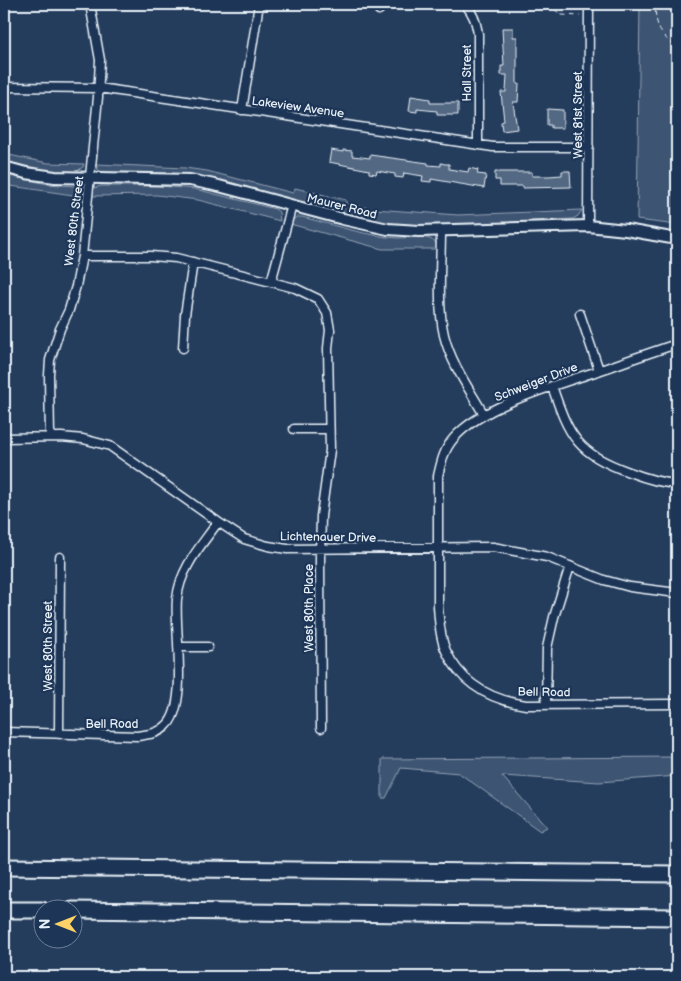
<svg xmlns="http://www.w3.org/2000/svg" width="681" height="981" font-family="'Balsamiq Sans',sans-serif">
<rect width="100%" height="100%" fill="#253d5d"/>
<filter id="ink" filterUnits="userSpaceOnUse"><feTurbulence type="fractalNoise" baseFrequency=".02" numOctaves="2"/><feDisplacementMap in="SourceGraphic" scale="10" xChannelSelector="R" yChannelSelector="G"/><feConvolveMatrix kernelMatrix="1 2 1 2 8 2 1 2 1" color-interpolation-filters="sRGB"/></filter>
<g filter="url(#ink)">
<path fill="#3e5472" stroke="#93a2b5" d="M642 4H677V225L637 220 640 6H642Z
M4 154 48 163 84 164 83 167 76 172 47 171 4 161Z
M96 164 185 168 207 171 293 193 295 188 346 200V204L374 209 458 215 582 210 578 216 573 219C511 221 448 230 387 223 328 216 272 192 214 179 178 171 141 172 105 173L98 170Z
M4 175 48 184 74 186 79 191 80 196 4 185Z
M101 186H159L195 189 275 209 279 212 280 221 198 200 157 195 91 196 94 188Z
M297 217H302C334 225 366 236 398 238 409 238 428 234 436 243L437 249H382L290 224 292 220Z
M677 757V776L599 782 502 776 547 827 540 831 459 773 401 768 386 798H382V759Z"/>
<path fill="#536782" stroke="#e8f1f8" d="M502 28H513V37H517V84H519L518 102H513L517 129 502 131 501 122 504 121 501 92H506L507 75H501V66H504Z
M411 96 430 99V103H458V115H437V111L417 109V112L409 111Z
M547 109 563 110V128H551V125H547Z
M331 150 343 152V150L352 151V156L370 158V155L428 163V165L441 166V163L445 164H449V169L468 172 469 168 478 170 477 174 486 175 484 188 431 179V182L422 181 423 176 404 173 403 178 395 177V174L377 171 376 174 369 173V170L329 162Z
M562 171H570L571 187 523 188V186H500V180H495V172H532V176H549L562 175Z"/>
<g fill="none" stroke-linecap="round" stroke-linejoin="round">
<defs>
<path id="minor" d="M465 4C473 13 476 21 478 34V145
M379 10 384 4
M4 87 99 88 493 147H589
M242 110 259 4
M588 226 589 4
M441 231C441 263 437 305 444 335 451 364 470 390 484 415
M82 256H151L176 258 295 288 318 299 327 313 330 330 328 348 330 450 321 516 320 558 321 728
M271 282 292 205
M580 314 599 370
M677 344C651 352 624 362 598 371 556 385 483 405 454 438 444 449 441 463 438 476V606C439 620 440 638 446 651 462 685 491 700 526 705L677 704
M183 348 185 315 193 262
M552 386C569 437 577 453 629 472 645 478 660 483 677 484
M294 429H329
M50 437 49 375 50 360 60 329 69 310 76 286 82 256 98 97 100 60 90 4
M4 438 61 437 83 439 110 446 218 522 244 539 268 546 287 549 493 547 547 557 604 580 630 587 677 593
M178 647H208
M546 705 547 648 554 617 570 566
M4 732 138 736C148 734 158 734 166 726 189 706 174 629 177 599 180 568 201 546 218 522
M59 734 60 557"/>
<path id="tertiary" d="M4 167 26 173 55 177 190 180 219 186 343 219 388 229 419 231 588 226 626 230 677 239"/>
<path id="motorway" d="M4 867 677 874
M4 910H42
M72 910 677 917"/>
</defs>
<use href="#minor" stroke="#e8f1f8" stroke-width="11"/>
<use href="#tertiary" stroke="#e8f1f8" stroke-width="14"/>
<use href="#motorway" stroke="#e8f1f8" stroke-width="19"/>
<path stroke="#e8f1f8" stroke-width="1" stroke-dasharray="5 4" stroke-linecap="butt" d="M547 4 562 15 580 16
M615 4 655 6C656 26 659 35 677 47"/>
<use href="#minor" stroke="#1d3557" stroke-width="8"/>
<use href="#tertiary" stroke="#1d3557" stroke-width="10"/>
<use href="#motorway" stroke="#1d3557" stroke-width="15"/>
</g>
</g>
<g text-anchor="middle" stroke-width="4.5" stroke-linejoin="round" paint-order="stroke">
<g font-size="12" fill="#e8f1f8" stroke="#1d3557">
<text transform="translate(467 73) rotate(-90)" y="4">Hall Street</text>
<text transform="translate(298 107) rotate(8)" y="4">Lakeview Avenue</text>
<text transform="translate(578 115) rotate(-90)" y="4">West 81st Street</text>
<text transform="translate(342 206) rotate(14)" y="4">Maurer Road</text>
<text transform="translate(74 221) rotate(-83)" y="4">West 80th Street</text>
<text transform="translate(536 382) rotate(-21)" y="4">Schweiger Drive</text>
<text transform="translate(328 537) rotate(1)" y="4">Lichtenauer Drive</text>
<text transform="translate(309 608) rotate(-90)" y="4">West 80th Place</text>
<text transform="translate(48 646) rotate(-90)" y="4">West 80th Street</text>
<text transform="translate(544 692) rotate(1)" y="4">Bell Road</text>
<text x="112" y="728">Bell Road</text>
</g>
</g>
<rect width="681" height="981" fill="none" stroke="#1d3557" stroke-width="20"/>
<rect x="10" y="10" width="661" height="961" fill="none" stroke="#e8f1f8" stroke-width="2" filter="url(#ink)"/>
<g transform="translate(58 924) rotate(270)"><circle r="24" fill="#1d3557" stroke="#6e8097"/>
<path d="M0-4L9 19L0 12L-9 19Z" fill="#ffd166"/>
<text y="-8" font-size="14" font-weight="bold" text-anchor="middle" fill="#e8f1f8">N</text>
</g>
</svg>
